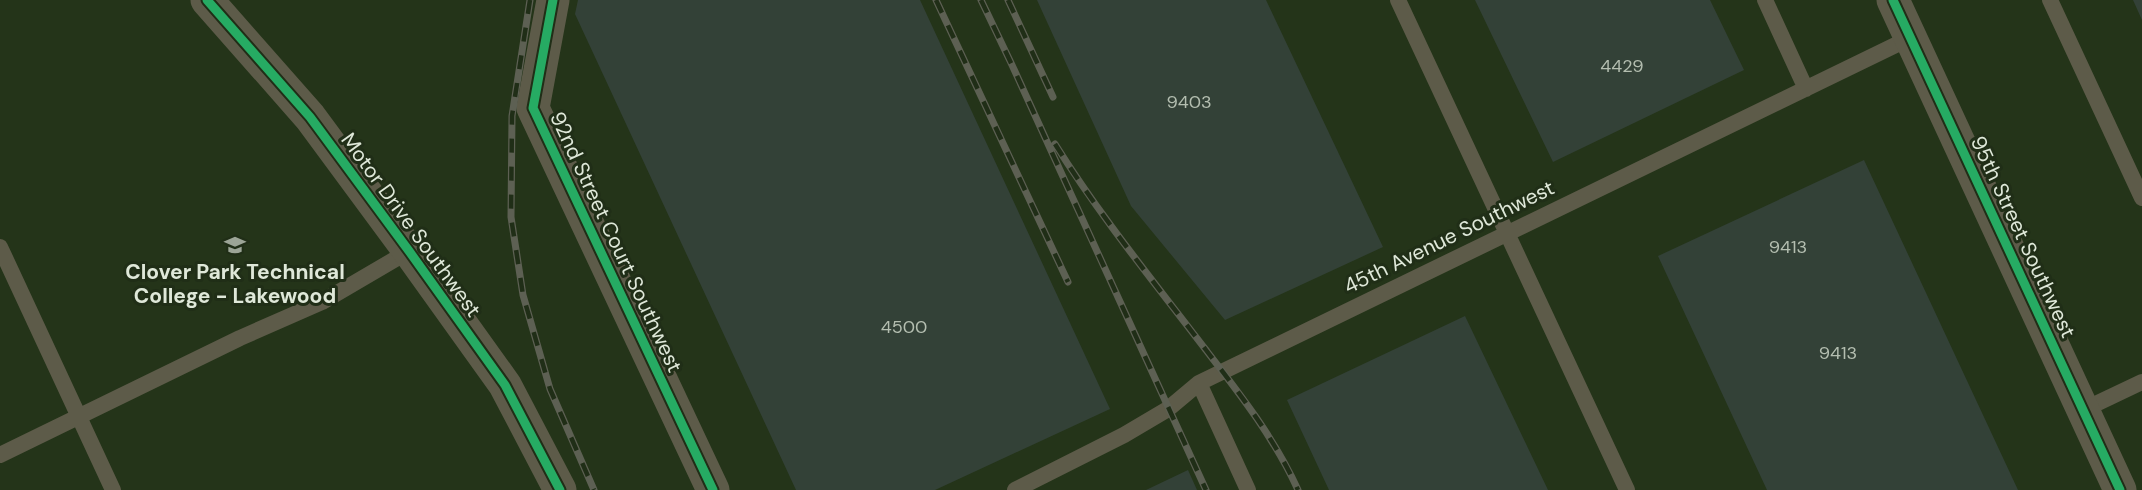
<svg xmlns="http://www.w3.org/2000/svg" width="2142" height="490" font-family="'DM Sans',sans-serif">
<rect width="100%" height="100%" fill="#21291c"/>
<path fill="#243419" d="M0 0H2142V490H0Z"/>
<path fill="#334137" d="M578 0H920L1110 409 935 490H796L575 14Z
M1037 0H1266L1383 247 1225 320 1131 206Z
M1475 0H1710L1744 70 1553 162Z
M2133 0H2142V20Z
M1864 160 2018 490H1767L1658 256Z
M1465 316 1548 490H1329L1287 400Z
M1188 470 1197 490H1146Z"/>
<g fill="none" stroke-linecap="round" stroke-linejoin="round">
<path stroke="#5d5b49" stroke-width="16" d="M1398 0 1627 490
M1765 0 1806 89
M2050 0 2142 198
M0 247 113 490
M1199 383 1248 490
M2083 410 2142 382
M0 455 240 338 322 302 409 251
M1015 490 1124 435 1168 409 1199 383 1910 38"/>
<path stroke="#5d5b49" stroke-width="33" d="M207 0 310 117 409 251 505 385 560 490
M553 0 533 108 713 490
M1893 0 2120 490"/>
<defs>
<path id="rail" d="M530 0 512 116 511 217 523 295 550 389 594 490
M936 0 1068 282
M981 0 1012 65 1206 490
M1008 0 1053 97
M1055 144C1100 216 1154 282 1206 350 1240 394 1275 439 1298 490"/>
</defs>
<use href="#rail" stroke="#5d6053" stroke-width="7"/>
<use href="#rail" stroke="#202e17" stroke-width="4.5" stroke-dasharray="14" stroke-linecap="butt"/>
<defs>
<path id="cycleway" d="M207 0 310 117 409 251 505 385 560 490
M553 0 533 108 713 490
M1893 0 2120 490"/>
</defs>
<use href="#cycleway" stroke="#202e17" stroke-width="13"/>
<use href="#cycleway" stroke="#26ab63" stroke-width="9"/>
</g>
<defs>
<symbol id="university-bare" viewBox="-9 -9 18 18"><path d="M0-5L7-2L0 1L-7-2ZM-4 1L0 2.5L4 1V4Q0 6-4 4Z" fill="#9ca597" stroke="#202e17" stroke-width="2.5" paint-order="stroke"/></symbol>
</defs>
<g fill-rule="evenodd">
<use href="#university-bare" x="220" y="230" width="30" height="30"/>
</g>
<g text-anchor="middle" stroke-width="6" stroke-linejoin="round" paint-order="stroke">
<g font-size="18" fill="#b4beb0">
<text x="1622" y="72">4429</text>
<text x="1189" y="108">9403</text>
<text x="1788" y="253">9413</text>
<text x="904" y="333">4500</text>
<text x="1838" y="359">9413</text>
</g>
<g font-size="21" fill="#dfe8d9" stroke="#202e17">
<text transform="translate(411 225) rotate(54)" y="7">Motor Drive Southwest</text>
<text transform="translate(1449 237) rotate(-26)" y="7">45th Avenue Southwest</text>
<text transform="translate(2023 237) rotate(65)" y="7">95th Street Southwest</text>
<text transform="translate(616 242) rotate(65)" y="7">92nd Street Court Southwest</text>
</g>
<g font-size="21" font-weight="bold" fill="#dfe8d9" stroke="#202e17">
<text x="235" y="279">Clover Park Technical<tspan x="235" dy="24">College - Lakewood</tspan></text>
</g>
</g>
</svg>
